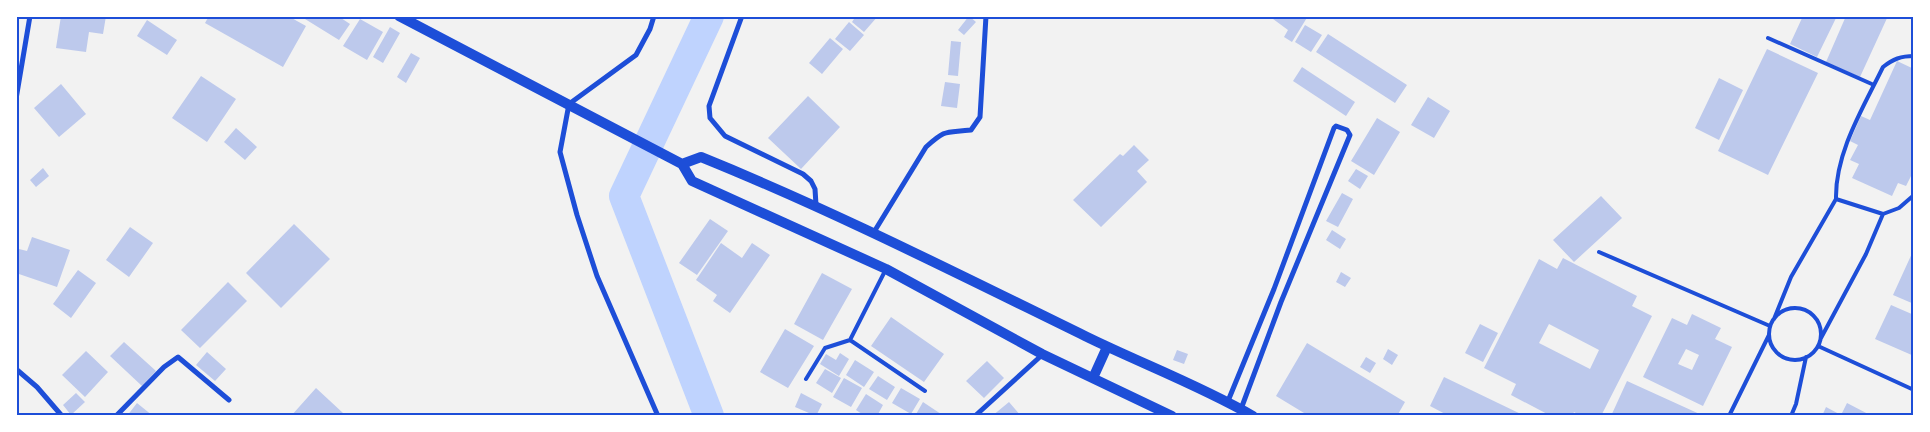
<svg xmlns="http://www.w3.org/2000/svg" width="1930" height="432" font-family="'Public Sans',sans-serif">
<rect width="100%" height="100%" fill="#f2f2f2"/>
<g fill="none" stroke-linecap="round" stroke-linejoin="round">
<path stroke="#bfd3fe" stroke-width="30" d="M709 416 624 196 709 16"/>
</g>
<path fill="#bdc9ec" fill-rule="evenodd" d="M61 16H106L103 34 89 32 86 52 56 48Z
M209 16H288L306 26 283 67 205 23Z
M306 16H338L350 24 339 40 305 19Z
M856 16H878L864 32 852 22Z
M969 16 976 22 964 35 958 30Z
M1269 16H1308L1292 42 1284 37 1288 30Z
M1803 16H1837L1817 57 1790 44Z
M1846 16H1888L1860 77 1826 62Z
M360 19 383 32 367 60 343 46Z
M147 20 177 40 167 55 137 36Z
M849 22 864 35 850 51 835 39Z
M1305 25 1322 35 1311 52 1295 42Z
M390 27 400 33 383 63 373 57Z
M1328 34 1407 85 1395 103 1316 52Z
M830 38 843 49 822 74 809 63Z
M951 41 961 42 958 76 948 75Z
M1767 49 1818 73 1768 175 1718 151Z
M411 53 420 58 406 83 397 77Z
M1897 61 1914 69V177L1911 176 1906 186 1898 183 1892 196 1852 178 1859 164 1850 160 1858 145 1850 141 1861 116 1870 120Z
M1302 67 1355 102 1346 116 1293 81Z
M201 76 236 99 207 142 172 118Z
M1719 78 1743 90 1719 140 1695 128Z
M945 82 960 84 957 108 941 106Z
M61 84 86 114 59 137 34 108Z
M808 96 840 127 801 169 768 138Z
M1428 97 1450 111 1434 138 1411 125Z
M1377 118 1400 132 1374 175 1351 161Z
M236 128 257 147 245 160 224 142Z
M1134 145 1149 160 1137 171 1147 182 1101 227 1073 200 1120 154 1123 156Z
M43 168 49 176 36 187 30 180Z
M1356 169 1368 176 1360 189 1348 181Z
M1342 193 1353 199 1338 227 1326 221Z
M1601 196 1622 218 1574 262 1553 240Z
M710 219 728 231 697 275 679 263Z
M294 224 330 259 281 308 246 273Z
M130 227 153 243 129 277 106 260Z
M1332 230 1346 239 1340 249 1326 240Z
M32 237 70 250 57 287 16 273V258L19 249 27 251Z
M721 243 742 258 752 243 770 255 730 313 713 301 717 295 696 280Z
M1914 249V304L1893 295Z
M1563 258 1637 296 1632 306 1652 316 1601 416H1581L1574 412 1572 416H1551L1511 395 1516 384 1484 368 1539 259 1557 269ZM1549 324 1599 350 1590 369 1539 343Z
M78 270 96 283 71 318 53 304Z
M1341 272 1351 278 1345 287 1336 282Z
M822 273 852 289 823 340 794 324Z
M228 282 247 301 200 348 181 330Z
M1891 305 1914 315V356L1875 339Z
M1692 314 1721 328 1715 339 1732 347 1703 406 1643 377 1672 318 1687 325ZM1686 349 1699 355 1692 370 1678 364Z
M891 317 944 354 924 382 871 346Z
M1480 324 1498 333 1483 362 1465 353Z
M785 329 814 346 788 388 760 372Z
M124 342 156 371 142 386 110 356Z
M1307 343 1405 402 1397 416H1309L1276 396Z
M1388 349 1398 355 1392 365 1383 359Z
M1177 350 1188 354 1184 364 1173 360Z
M86 351 108 372 85 397 62 375Z
M207 352 226 369 215 381 196 365Z
M840 353 849 359 839 376 820 364 826 354 836 360Z
M1366 357 1376 363 1370 373 1360 367Z
M855 360 874 372 864 387 846 375Z
M987 361 1004 378 984 398 966 381Z
M825 369 841 378 832 393 816 383Z
M878 376 895 387 887 400 869 389Z
M1444 377 1525 416H1449L1430 406Z
M844 378 862 388 851 407 833 397Z
M1627 381 1704 416H1611Z
M316 388 343 413 340 416H291Z
M901 388 920 399 911 414 892 403Z
M76 393 85 402 71 415 63 405Z
M801 393 822 404 816 416 795 407Z
M866 394 883 405 877 416H865L856 410Z
M923 402 941 414 940 416H915Z
M1009 402 1021 416H992Z
M137 403 153 416H127Z
M1847 403 1872 416H1822L1826 407 1841 415Z"/>
<g fill="none" stroke-linecap="round" stroke-linejoin="round">
<path stroke="#1d4ed8" stroke-width="4" d="M1768 38 1874 85
M1836 199C1835 153 1863 108 1883 67 1893 59 1901 56 1914 56
M1883 214 1899 208 1914 195
M1599 252 1770 326
M1769 334a26 26 0 1 1 52 0a26 26 0 1 1-52 0Z
M1774 319 1791 277 1836 199 1883 214 1866 254 1821 338
M850 340 925 391
M1818 346 1914 390
M806 379 825 348 850 340 885 271
M1729 416 1769 335
M1791 416 1796 404 1806 357"/>
<path stroke="#1d4ed8" stroke-width="5" d="M654 16 650 29 636 55 569 104 560 152 577 215 597 276 658 416
M742 16 709 106 710 118 725 136 803 174 811 181 815 189 816 205
M16 99 30 16
M874 232 926 147C947 128 946 133 971 130L980 117 986 16
M16 369 37 387 62 416
M1228 401 1274 289 1334 128 1336 126 1347 130 1350 135 1281 302 1241 409
M116 416 164 367 178 357 229 400
M975 416 1042 355"/>
<path stroke="#1d4ed8" stroke-width="10" d="M399 16 682 164 692 181 886 269 1042 354 1172 416
M682 164 701 157C832 210 958 274 1085 336 1140 363 1199 385 1253 416
M1093 378 1107 347"/>
</g>
<rect width="1930" height="432" fill="none" stroke="#ffffff" stroke-width="35"/>
<rect x="18" y="18" width="1894" height="396" fill="none" stroke="#1d4ed8" stroke-width="2"/>
</svg>
